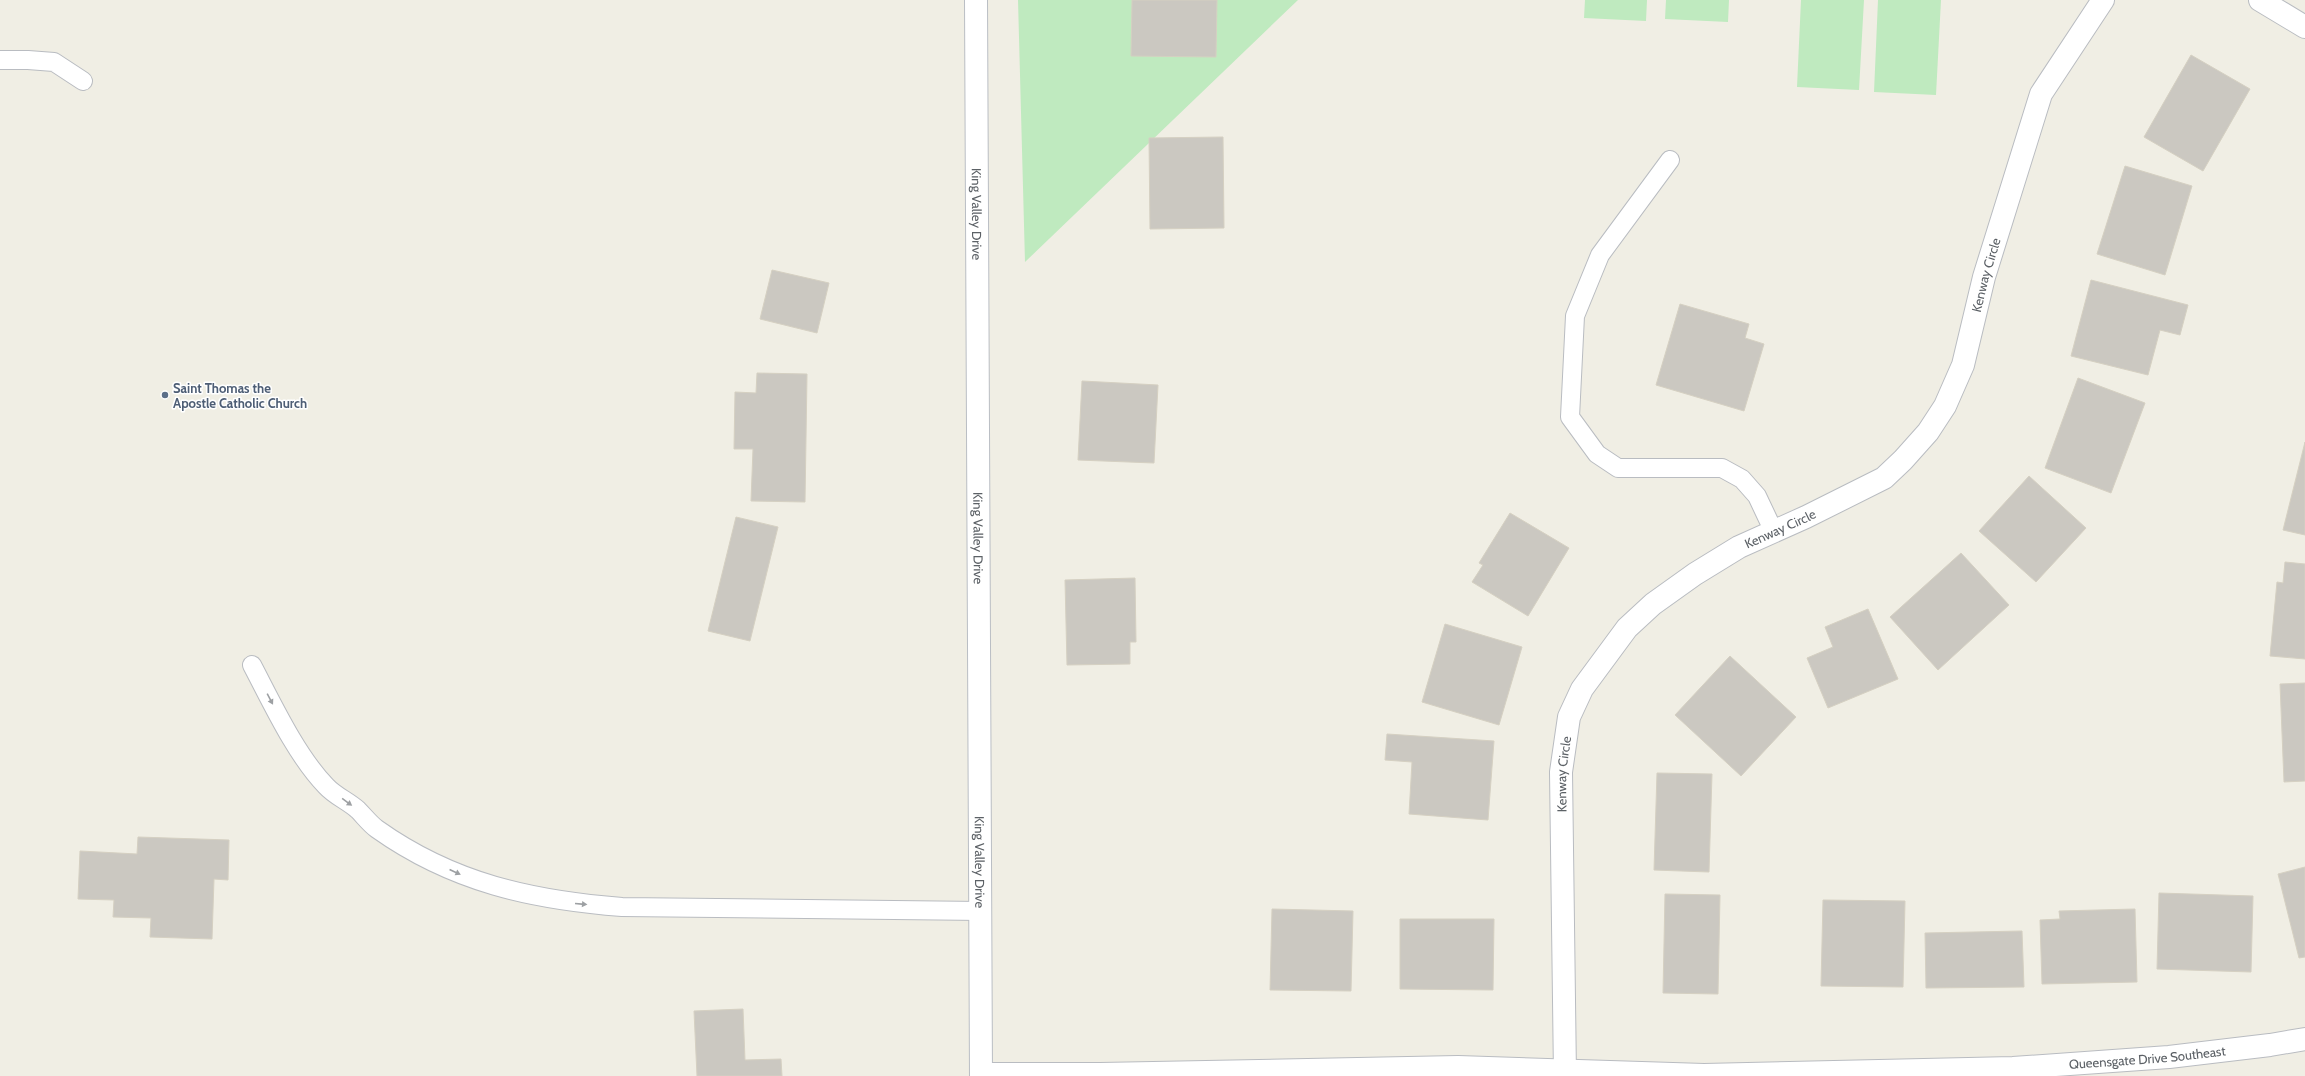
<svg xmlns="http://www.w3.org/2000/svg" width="2305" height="1076" font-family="Cabin,sans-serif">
<rect width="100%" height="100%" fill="#f0eee4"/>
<path fill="#bfeabf" d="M1018 0H1298L1025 262Z
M1585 0H1647L1646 21 1584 18Z
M1666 0H1729L1728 22 1665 19Z
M1801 0H1864L1859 90 1797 87Z
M1878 0H1941L1936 95 1874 92Z"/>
<path fill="#cbc8c1" stroke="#d5d0c2" d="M1132 0H1217L1216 57 1131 56Z
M2191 55 2250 89 2203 171 2144 137Z
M1223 137 1224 228 1150 229 1149 138Z
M2125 166 2192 186 2165 275 2097 254Z
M772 270 829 283 817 333 760 319Z
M2091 280 2188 305 2180 335 2160 330 2148 375 2071 356Z
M1680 304 1749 324 1745 338 1764 344 1744 411 1656 385Z
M757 373 807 374 805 502 751 501 753 449H734L735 392 756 393Z
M2078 378 2145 403 2111 493 2045 468Z
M1082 381 1158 385 1154 463 1078 460Z
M2305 442V535L2283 530Z
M2029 476 2086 528 2036 582 1979 531Z
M1510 513 1569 548 1528 616 1472 582 1483 565 1479 563Z
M736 517 778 527 750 641 708 631Z
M1961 553 2009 605 1938 670 1890 617Z
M2285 562 2305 564V659L2270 656 2277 582 2283 583Z
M1135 578 1136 642H1130V664L1067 665 1065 580Z
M1868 609 1898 679 1828 708 1807 658 1833 647 1825 627Z
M1445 624 1522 647 1499 725 1422 702Z
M1730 656 1796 717 1741 776 1675 715Z
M2305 683V781L2284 782 2280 684Z
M1387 734 1494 741 1488 820 1409 814 1412 762 1385 760Z
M1657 773 1712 774 1709 872 1654 870Z
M138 837 229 840 228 880 214 879 212 939 150 937 151 918 113 917 114 900 78 899 80 851 137 854Z
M2305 867V957L2299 958 2278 874Z
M2159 893 2253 896 2251 972 2157 969Z
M1665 894 1720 895 1718 994 1663 993Z
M1823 900 1905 901 1903 987 1821 986Z
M1272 909 1353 911 1351 991 1270 990Z
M2135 909 2137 982 2042 984 2040 920 2060 919 2059 911Z
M1400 919H1494L1493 990 1400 989Z
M2022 931 2024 987 1926 988 1925 933Z
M743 1009 745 1060 781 1059 782 1076H697L694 1011Z"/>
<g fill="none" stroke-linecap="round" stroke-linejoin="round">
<defs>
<path id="lane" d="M0 60H28L54 62 83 81
M1670 160 1600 255 1575 316 1570 417 1597 454 1618 468H1722L1742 479 1757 496 1774 532
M252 665C272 703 296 755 326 786 335 796 348 801 358 810 364 816 370 824 377 829 453 883 532 900 622 907L982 911"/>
<g id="street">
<path d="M2260 0 2305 27"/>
<path id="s1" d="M981 1074H1100L1458 1067 1704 1075 2013 1068 2169 1057 2270 1045 2305 1039"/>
<path id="s2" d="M1565 1076 1561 772 1569 717 1582 689 1627 628 1653 604 1695 574 1739 547 1806 517 1884 478 1903 460 1928 432 1945 406 1963 365 1984 277 2041 94 2103 0"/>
</g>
<g id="secondary">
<path id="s3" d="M976 0 981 1076"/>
</g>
</defs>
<use href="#lane" stroke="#b9bcc1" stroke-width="20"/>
<use href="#street" stroke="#b9bcc1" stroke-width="24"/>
<use href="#secondary" stroke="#babec4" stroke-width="24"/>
<use href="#lane" stroke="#fff" stroke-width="18"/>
<use href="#street" stroke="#fff" stroke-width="22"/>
<use href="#secondary" stroke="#fff" stroke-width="22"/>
</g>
<defs><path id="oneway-solid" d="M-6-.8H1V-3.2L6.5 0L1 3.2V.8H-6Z"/></defs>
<g fill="#9da0a3">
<use href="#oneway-solid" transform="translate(270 699) rotate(62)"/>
<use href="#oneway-solid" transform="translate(347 802) rotate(36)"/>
<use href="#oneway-solid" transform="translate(455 872) rotate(25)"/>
<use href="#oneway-solid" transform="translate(581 904) rotate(5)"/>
</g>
<circle fill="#5c6f8a" stroke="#fff" stroke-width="1.5" cx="165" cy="395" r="4"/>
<g text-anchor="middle" stroke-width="3" stroke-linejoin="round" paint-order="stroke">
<g font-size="13" fill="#5c6166" stroke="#fff">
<text dy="5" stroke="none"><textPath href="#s3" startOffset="214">King Valley Drive</textPath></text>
<text dy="5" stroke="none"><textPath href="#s2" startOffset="998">Kenway Circle</textPath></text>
<text dy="5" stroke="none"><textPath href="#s2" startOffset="650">Kenway Circle</textPath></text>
<text dy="5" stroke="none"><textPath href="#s3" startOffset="538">King Valley Drive</textPath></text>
<text dy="5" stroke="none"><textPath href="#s2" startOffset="302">Kenway Circle</textPath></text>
<text dy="5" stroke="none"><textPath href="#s3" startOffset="862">King Valley Drive</textPath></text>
<text dy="5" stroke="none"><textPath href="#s1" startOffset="1167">Queensgate Drive Southeast</textPath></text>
</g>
<g font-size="13" font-weight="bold" fill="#4e5e75" stroke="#fff" text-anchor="start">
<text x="173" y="393">Saint Thomas the<tspan x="173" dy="15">Apostle Catholic Church</tspan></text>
</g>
</g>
</svg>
